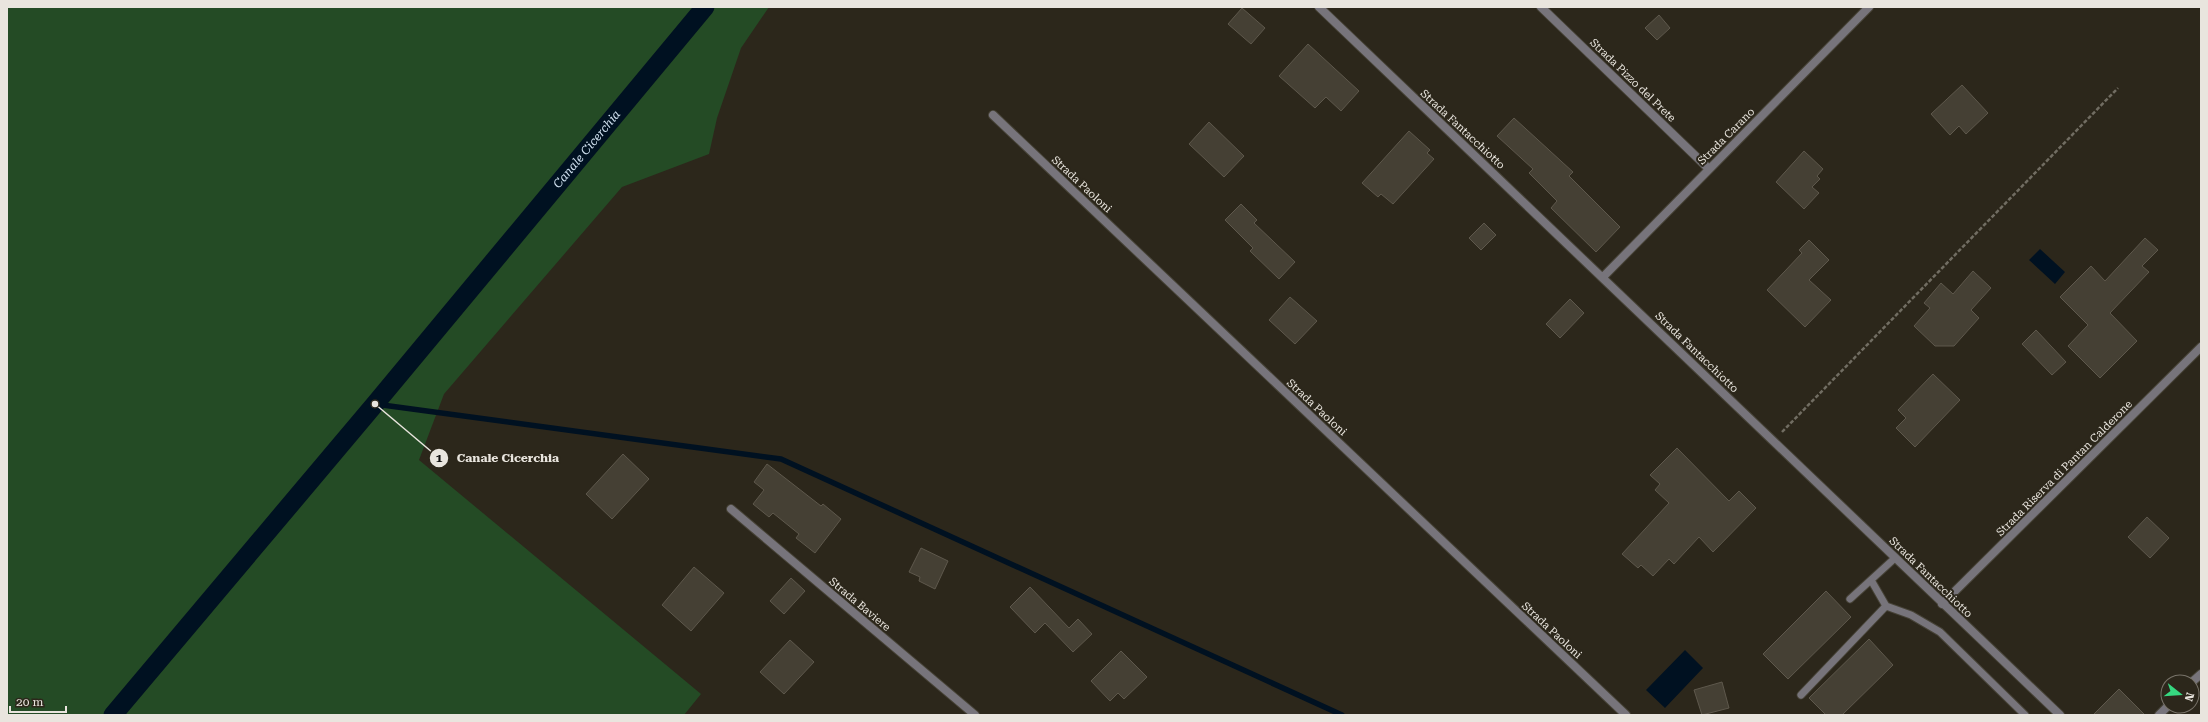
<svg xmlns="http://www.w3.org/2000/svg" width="2208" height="722" font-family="'Roboto Serif',serif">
<rect width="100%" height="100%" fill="#2c271b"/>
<path fill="#244b25" d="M7 7H769L741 48 717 118 709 154 622 187 444 394 419 460 701 694 684 715H7Z"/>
<path fill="#001121" d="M2040 249 2065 272 2055 284 2029 260Z
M1685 650 1703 668 1665 708 1646 690Z"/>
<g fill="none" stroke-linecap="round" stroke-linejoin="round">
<path stroke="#001121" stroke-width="5.5" d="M375 404 781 459 1342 715"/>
<path stroke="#001121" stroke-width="19" id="s1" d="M113 715 375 404 705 7"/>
</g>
<path fill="#454034" stroke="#5e584c" d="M1242 8 1265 28 1251 44 1228 24Z
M1659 15 1670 28 1657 40 1645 28Z
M1308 44 1359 91 1341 111 1326 97 1315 108 1279 76Z
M1962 85 1988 113 1966 134 1959 126 1950 135 1931 114Z
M1514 118 1573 172 1569 176 1620 227 1596 252 1551 208 1557 201 1529 173 1533 169 1497 136Z
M1209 122 1244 156 1224 177 1189 144Z
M1409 131 1430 150 1427 153 1434 159 1393 204 1381 194 1378 197 1362 183Z
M1804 151 1823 169 1817 176 1820 179 1812 187 1819 193 1804 209 1776 182Z
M1241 204 1257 220 1254 223 1295 262 1279 279 1250 251 1253 248 1225 220Z
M1484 223 1496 235 1481 250 1469 238Z
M2145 238 2158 250 2142 266 2149 272 2110 313 2137 341 2100 378 2068 346 2088 325 2060 297 2091 266 2105 281Z
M1809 240 1829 260 1809 280 1831 300 1805 327 1767 290 1802 253 1799 250Z
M1973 271 1991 288 1971 310 1979 318 1954 346H1935L1914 326 1930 308 1924 303 1941 283 1953 294Z
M1290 297 1317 321 1295 344 1269 320Z
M1570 299 1584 313 1560 338 1546 324Z
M2036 330 2066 362 2052 375 2022 344Z
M1933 374 1960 400 1915 447 1896 428 1906 418 1898 410Z
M1677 448 1729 501 1739 491 1756 508 1713 552 1699 537 1674 564 1669 559 1653 576 1641 565 1638 568 1622 554 1669 503 1655 490 1660 484 1650 475Z
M623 454 649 479 612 519 586 494Z
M767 464 821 506 823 504 841 519 815 553 796 538 799 534 773 513 769 517 753 504 764 490 754 482Z
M2147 517 2169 538 2150 558 2128 537Z
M921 548 948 561 935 589 919 581 920 577 909 572Z
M694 567 724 593 691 631 662 605Z
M791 578 805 591 784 614 770 601Z
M1030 587 1069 628 1078 619 1092 634 1073 652 1045 623 1035 633 1010 607Z
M1826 591 1851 617 1788 679 1763 654Z
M1869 639 1893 665 1842 715H1826L1809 698Z
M790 640 814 662 784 694 760 672Z
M1121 651 1147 677 1124 699 1118 693 1110 701 1091 681Z
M1722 682 1729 708 1702 715 1694 690Z
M2119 689 2145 715H2093Z"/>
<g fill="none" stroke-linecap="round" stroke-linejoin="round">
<defs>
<path id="lane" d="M1871 580 1886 606
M1850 599 1895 558
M1801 695 1886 606 1911 615 1940 632 2025 715"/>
<path id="street" d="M1319 7 2060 715
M1541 7 1709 169
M993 115 1626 715
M1603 277 1869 7
M731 509 975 715
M1942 604 2201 347
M2192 682 2201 674
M2159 715 2168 706"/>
</defs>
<use href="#lane" stroke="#464236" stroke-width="9"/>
<use href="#street" stroke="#464236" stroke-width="10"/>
<path stroke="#716d62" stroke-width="2.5" stroke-dasharray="4 2" stroke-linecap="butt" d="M1782 432 2118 88"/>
<use href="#lane" stroke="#77747b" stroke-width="7"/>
<use href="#street" stroke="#77747b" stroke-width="8"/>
</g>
<g text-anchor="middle" stroke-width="4" stroke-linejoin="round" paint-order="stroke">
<g font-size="11" fill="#e9e5de" stroke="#2c271b">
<text transform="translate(1633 80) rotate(44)" y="4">Strada Pizzo del Prete</text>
<text transform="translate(1463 129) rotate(43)" y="4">Strada Fantacchiotto</text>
<text transform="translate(1726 136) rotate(-45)" y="4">Strada Carano</text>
<text transform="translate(1082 184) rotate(43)" y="4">Strada Paoloni</text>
<text transform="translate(1697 352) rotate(44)" y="4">Strada Fantacchiotto</text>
<text transform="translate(1317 407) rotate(43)" y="4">Strada Paoloni</text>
<text transform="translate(2064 468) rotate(-45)" y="4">Strada Riserva di Pantan Calderone</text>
<text transform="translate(1931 577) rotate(44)" y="4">Strada Fantacchiotto</text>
<text transform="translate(860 604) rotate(40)" y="4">Strada Baviere</text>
<text transform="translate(1552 630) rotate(43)" y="4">Strada Paoloni</text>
</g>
<g font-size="12" font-style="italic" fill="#d2e3f2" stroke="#2c271b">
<text dy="4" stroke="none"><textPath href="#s1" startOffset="738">Canale Cicerchia</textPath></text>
</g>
</g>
<path fill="none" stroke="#e9e5de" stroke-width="1.5" d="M375 404L439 458"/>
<g fill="#e9e5de" stroke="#2c271b" stroke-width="1.5">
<circle cx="375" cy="404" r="4"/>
<circle cx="439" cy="458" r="10"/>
</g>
<g font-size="12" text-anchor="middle" font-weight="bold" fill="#111">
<text x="439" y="462">1</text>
</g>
<g font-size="12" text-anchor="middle" font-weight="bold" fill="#e9e5de" stroke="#2c271b" stroke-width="4" stroke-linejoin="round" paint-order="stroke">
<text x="508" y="462">Canale Cicerchia</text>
</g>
<rect width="2208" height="722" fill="none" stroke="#e9e5de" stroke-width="16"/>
<g transform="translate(2180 694) rotate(107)"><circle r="19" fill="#2c271b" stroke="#787369"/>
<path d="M0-3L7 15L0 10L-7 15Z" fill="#36d880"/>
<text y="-6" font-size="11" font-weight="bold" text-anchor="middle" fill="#e9e5de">N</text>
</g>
<path d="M10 706v6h56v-6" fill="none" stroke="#e9e5de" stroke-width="2"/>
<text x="16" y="706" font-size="12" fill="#e9e5de" stroke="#2c271b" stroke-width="3" paint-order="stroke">20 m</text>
</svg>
